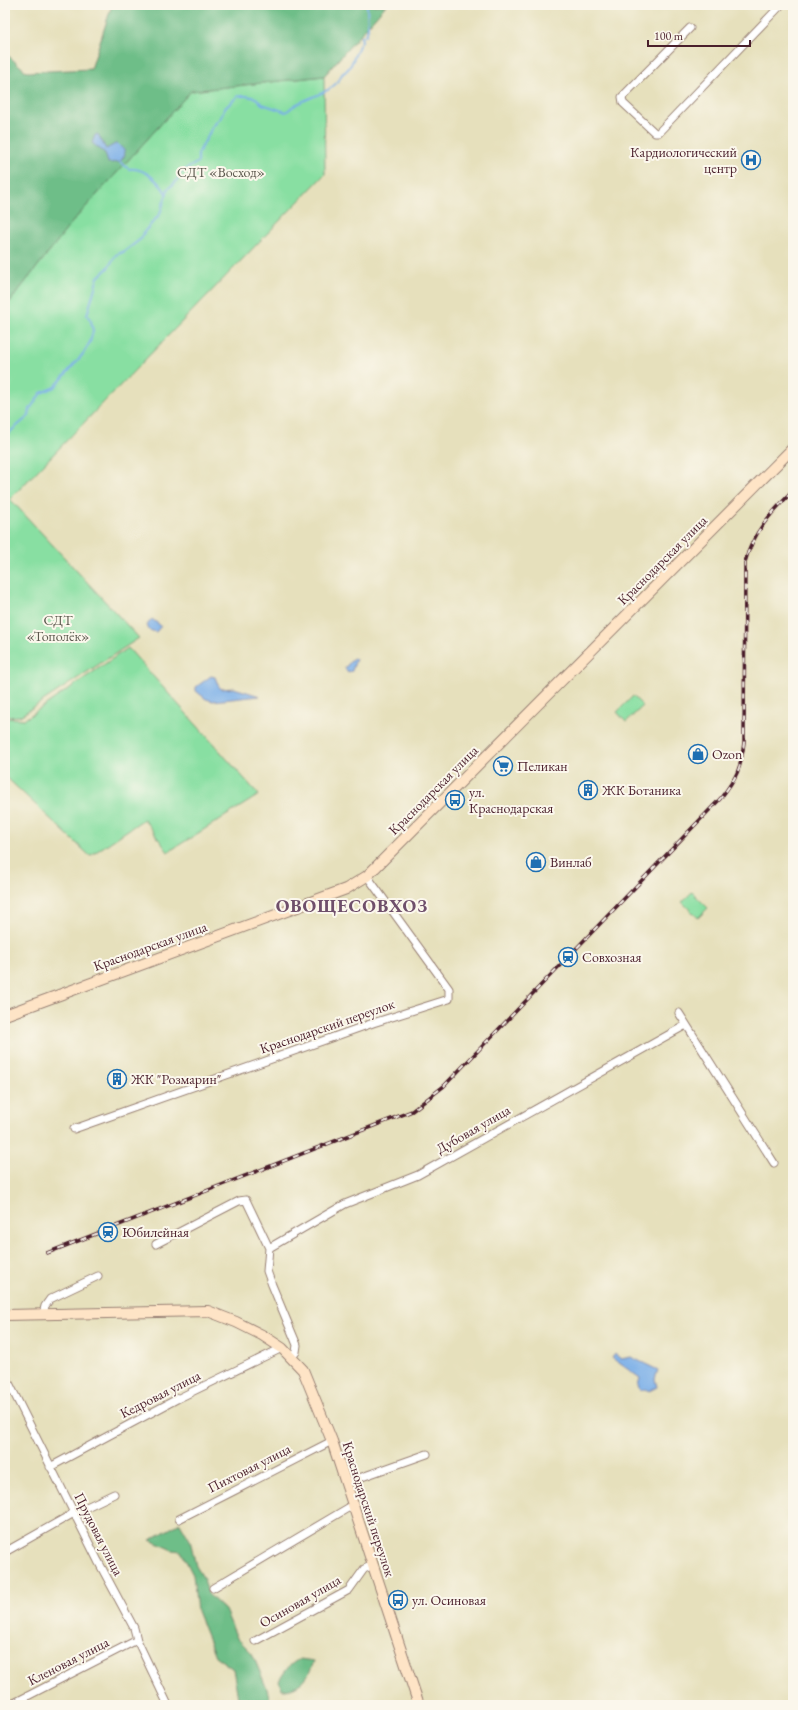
<svg xmlns="http://www.w3.org/2000/svg" width="798" height="1710" font-family="'EB Garamond',serif">
<rect width="100%" height="100%" fill="#fbf7ec"/>
<filter id="ink" filterUnits="userSpaceOnUse"><feTurbulence type="fractalNoise" baseFrequency=".025" numOctaves="2"/><feDisplacementMap in="SourceGraphic" scale="8" xChannelSelector="R" yChannelSelector="G"/><feConvolveMatrix kernelMatrix="1 2 1 2 8 2 1 2 1" color-interpolation-filters="sRGB"/></filter>
<filter id="wash" filterUnits="userSpaceOnUse"><feTurbulence type="fractalNoise" baseFrequency=".012" numOctaves="4" result="noise"/><feDisplacementMap in="SourceGraphic" scale="16" xChannelSelector="R" yChannelSelector="G"/><feGaussianBlur stdDeviation="0.9" result="paint"/><feColorMatrix in="noise" values="0 0 0 0 0 0 0 0 0 0 0 0 0 0 0 0 0 1.4 0 .05"/><feComposite in="paint" operator="in"/></filter>
<g filter="url(#wash)">
<rect width="100%" height="100%" fill="#e6e0bc"/>
<path fill="#88dfa2" stroke="#697f66" d="M324 76 325 174 10 499 139 638 20 716 5 717V308L73 221 191 91Z
M128 648 259 795 168 852 144 819 90 856 5 776V718L25 719Z
M633 696 643 706 626 722 617 712Z
M692 892 708 908 698 918 682 902Z"/>
<path fill="#6ebe88" stroke="#5c6e5a" d="M112 5H386L324 76 191 91 73 221 5 308V53L27 72 91 69Z
M180 1523 190 1540 196 1566 204 1579 208 1594 225 1610 237 1638 252 1653 267 1689 271 1705H234L238 1698 233 1669 215 1656 197 1611 193 1575 181 1551 172 1550 150 1540Z
M300 1659 314 1661C309 1677 300 1689 282 1689L279 1681C284 1672 290 1663 300 1659Z"/>
<path fill="#7aafe8" stroke="#62678a" d="M98 134 106 149 117 143 124 150 125 155 120 162 108 163 105 153 92 143 95 135Z
M152 619 161 626 156 632 149 630 147 625Z
M353 658 356 659 352 671 347 672 345 668Z
M211 676 215 677 218 685 221 689 234 688 260 696 213 701 206 699 196 691V687Z
M615 1354 621 1359 631 1357 658 1370 655 1379 657 1387 649 1391 645 1389 640 1391 638 1385 640 1378 612 1358Z"/>
<g fill="none" stroke-linecap="round" stroke-linejoin="round">
<path stroke="#7aafe8" stroke-width="2" d="M120 162 129 169C144 167 160 182 167 195
M5 436 29 416 30 409 41 393 55 387 83 354 90 342 93 331 91 321 87 315 98 277 108 268 116 255 125 251 142 238 144 232 160 214 168 189 177 181 180 173 198 162V154L213 126 221 117 224 109 238 96H247L256 98 262 104 286 112C290 109 294 105 299 103 314 95 335 92 342 74 354 68 354 51 362 41L361 37 366 35 368 28 367 5"/>
</g>
</g>
<g filter="url(#ink)">
<g fill="none" stroke-linecap="round" stroke-linejoin="round">
<defs>
<path id="street" d="M690 28 622 97 623 103 655 133H658L781 5
M679 1013 774 1163
M74 1129 373 1023 449 999V989L367 876
M156 1244 239 1201 246 1200 269 1248 267 1271 272 1285 297 1345 296 1352 292 1357
M269 1248 345 1204 418 1175 686 1025
M43 1314 45 1306 50 1299 98 1276
M5 1375 98 1561 134 1628 137 1640 168 1705
M50 1467 177 1399 282 1348
M345 1483 427 1454
M179 1519 332 1441
M5 1552 74 1513 114 1494
M213 1588 353 1505
M255 1641 349 1590 364 1569 373 1565
M10 1705 137 1640"/>
<path id="secondary" d="M5 1015 346 889 367 876 793 448
M5 1315 208 1311 236 1322 262 1335 282 1348 303 1370 332 1441 419 1705"/>
</defs>
<use href="#street" stroke="#988074" stroke-width="9"/>
<use href="#secondary" stroke="#988074" stroke-width="12"/>
<use href="#street" stroke="#fff" stroke-width="7"/>
<use href="#secondary" stroke="#fee4c6" stroke-width="10"/>
<defs>
<path id="rail" d="M47 1253 412 1111 444 1086 720 799C737 777 741 769 744 742L745 562C753 532 772 512 793 491"/>
</defs>
<use href="#rail" stroke="#4a1f2b" stroke-width="3.5"/>
<use href="#rail" stroke="#fbf7ec" stroke-width="2" stroke-dasharray="6" stroke-linecap="butt"/>
</g>
</g>
<defs>
<symbol id="hospital-ring" viewBox="-11 -11 22 22"><circle r="9.5" fill="#fbf7ec" stroke="#1f6fb2" stroke-width="1.5"/><path d="M-5-5h3v3.5h4V-5h3V5h-3V1.5h-4V5h-3Z" fill="#1f6fb2"/></symbol>
<symbol id="shop-ring" viewBox="-11 -11 22 22"><circle r="9.5" fill="#fbf7ec" stroke="#1f6fb2" stroke-width="1.5"/><path d="M-5-2.5h2.3a2.7 3.5 0 0 1 5.4 0H5L5.5 6h-11ZM-1.5-2.5h3a1.5 2.3 0 0 0-3 0Z" fill="#1f6fb2"/></symbol>
<symbol id="supermarket-ring" viewBox="-11 -11 22 22"><circle r="9.5" fill="#fbf7ec" stroke="#1f6fb2" stroke-width="1.5"/><path d="M-6-5.5h2.5l.6 2H6L4.5 2H-2.5L-4.4-4H-6ZM-1.5 3.2a1.3 1.3 0 1 0 .1 0ZM3 3.2a1.3 1.3 0 1 0 .1 0Z" fill="#1f6fb2"/></symbol>
<symbol id="building-ring" viewBox="-11 -11 22 22"><circle r="9.5" fill="#fbf7ec" stroke="#1f6fb2" stroke-width="1.5"/><path d="M-4-6H4V6H1V3H-1V6H-4ZM-2.5-4.3h1.7v1.8h-1.7ZM.8-4.3h1.7v1.8H.8ZM-2.5-1h1.7V.8h-1.7ZM.8-1h1.7V.8H.8Z" fill="#1f6fb2"/></symbol>
<symbol id="bus-ring" viewBox="-11 -11 22 22"><circle r="9.5" fill="#fbf7ec" stroke="#1f6fb2" stroke-width="1.5"/><path d="M-5-6H5V4H4V6H2V4H-2V6H-4V4H-5ZM-3.5-4V0h7V-4ZM-3.5 1.2v1.5H-2V1.2ZM2 1.2v1.5H3.5V1.2Z" fill="#1f6fb2"/></symbol>
<symbol id="station-ring" viewBox="-11 -11 22 22"><circle r="9.5" fill="#fbf7ec" stroke="#1f6fb2" stroke-width="1.5"/><path d="M-3-6H3Q5-6 5-4V2Q5 4 3 4L4.5 6H3L1.5 4h-3L-3 6H-4.5L-3 4Q-5 4-5 2V-4Q-5-6-3-6ZM-3.5-4v3h7v-3ZM-3.5 1v1.5H-2V1ZM2 1v1.5H3.5V1Z" fill="#1f6fb2"/></symbol>
</defs>
<g fill-rule="evenodd">
<use href="#hospital-ring" x="740" y="149" width="22" height="22"/>
<use href="#shop-ring" x="687" y="743" width="22" height="22"/>
<use href="#supermarket-ring" x="492" y="755" width="22" height="22"/>
<use href="#building-ring" x="577" y="779" width="22" height="22"/>
<use href="#bus-ring" x="444" y="789" width="22" height="22"/>
<use href="#shop-ring" x="525" y="851" width="22" height="22"/>
<use href="#station-ring" x="557" y="946" width="22" height="22"/>
<use href="#building-ring" x="106" y="1068" width="22" height="22"/>
<use href="#station-ring" x="97" y="1221" width="22" height="22"/>
<use href="#bus-ring" x="387" y="1589" width="22" height="22"/>
</g>
<g text-anchor="middle" stroke-width="4" stroke-linejoin="round" paint-order="stroke">
<g font-size="14" fill="#4a1f2b" stroke="#fbf7ec" text-anchor="start">
<text x="737" y="157" text-anchor="end">Кардиологический<tspan x="737" dy="16">центр</tspan></text>
<text x="712" y="759">Ozon</text>
<text x="517" y="771">Пеликан</text>
<text x="602" y="795">ЖК Ботаника</text>
<text x="469" y="797">ул.<tspan x="469" dy="16">Краснодарская</tspan></text>
<text x="550" y="867">Винлаб</text>
<text x="582" y="962">Совхозная</text>
<text x="131" y="1084">ЖК "Розмарин"</text>
<text x="122" y="1237">Юбилейная</text>
<text x="412" y="1605">ул. Осиновая</text>
</g>
<g font-size="14" fill="#5d594f" stroke="#fbf7ec">
<text x="221" y="177">СДТ «Восход»</text>
<text x="58" y="625">СДТ<tspan x="58" dy="16">«Тополёк»</tspan></text>
</g>
<g font-size="14" fill="#4a1f2b" stroke="#fbf7ec">
<text transform="translate(662 560) rotate(-45)" y="5">Краснодарская улица</text>
<text transform="translate(433 790) rotate(-45)" y="5">Краснодарская улица</text>
<text transform="translate(150 946) rotate(-20)" y="5">Краснодарская улица</text>
<text transform="translate(327 1026) rotate(-19)" y="5">Краснодарский переулок</text>
<text transform="translate(473 1129) rotate(-30)" y="5">Дубовая улица</text>
<text transform="translate(160 1394) rotate(-27)" y="5">Кедровая улица</text>
<text transform="translate(249 1468) rotate(-27)" y="5">Пихтовая улица</text>
<text transform="translate(369 1509) rotate(72)" y="5">Краснодарский переулок</text>
<text transform="translate(99 1534) rotate(63)" y="5">Прудовая улица</text>
<text transform="translate(300 1601) rotate(-30)" y="5">Осиновая улица</text>
<text transform="translate(68 1661) rotate(-27)" y="5">Кленовая улица</text>
</g>
<g font-size="18" font-weight="bold" letter-spacing="1" fill="#6f4f6b" stroke="#fbf7ec">
<text x="352" y="912">ОВОЩЕСОВХОЗ</text>
</g>
</g>
<rect width="798" height="1710" fill="none" stroke="#fbf7ec" stroke-width="20"/>
<path d="M648 40v6h102v-6" fill="none" stroke="#4a1f2b" stroke-width="2"/>
<text x="654" y="40" font-size="12" fill="#4a1f2b" stroke="#fbf7ec" stroke-width="3" paint-order="stroke">100 m</text>
</svg>
